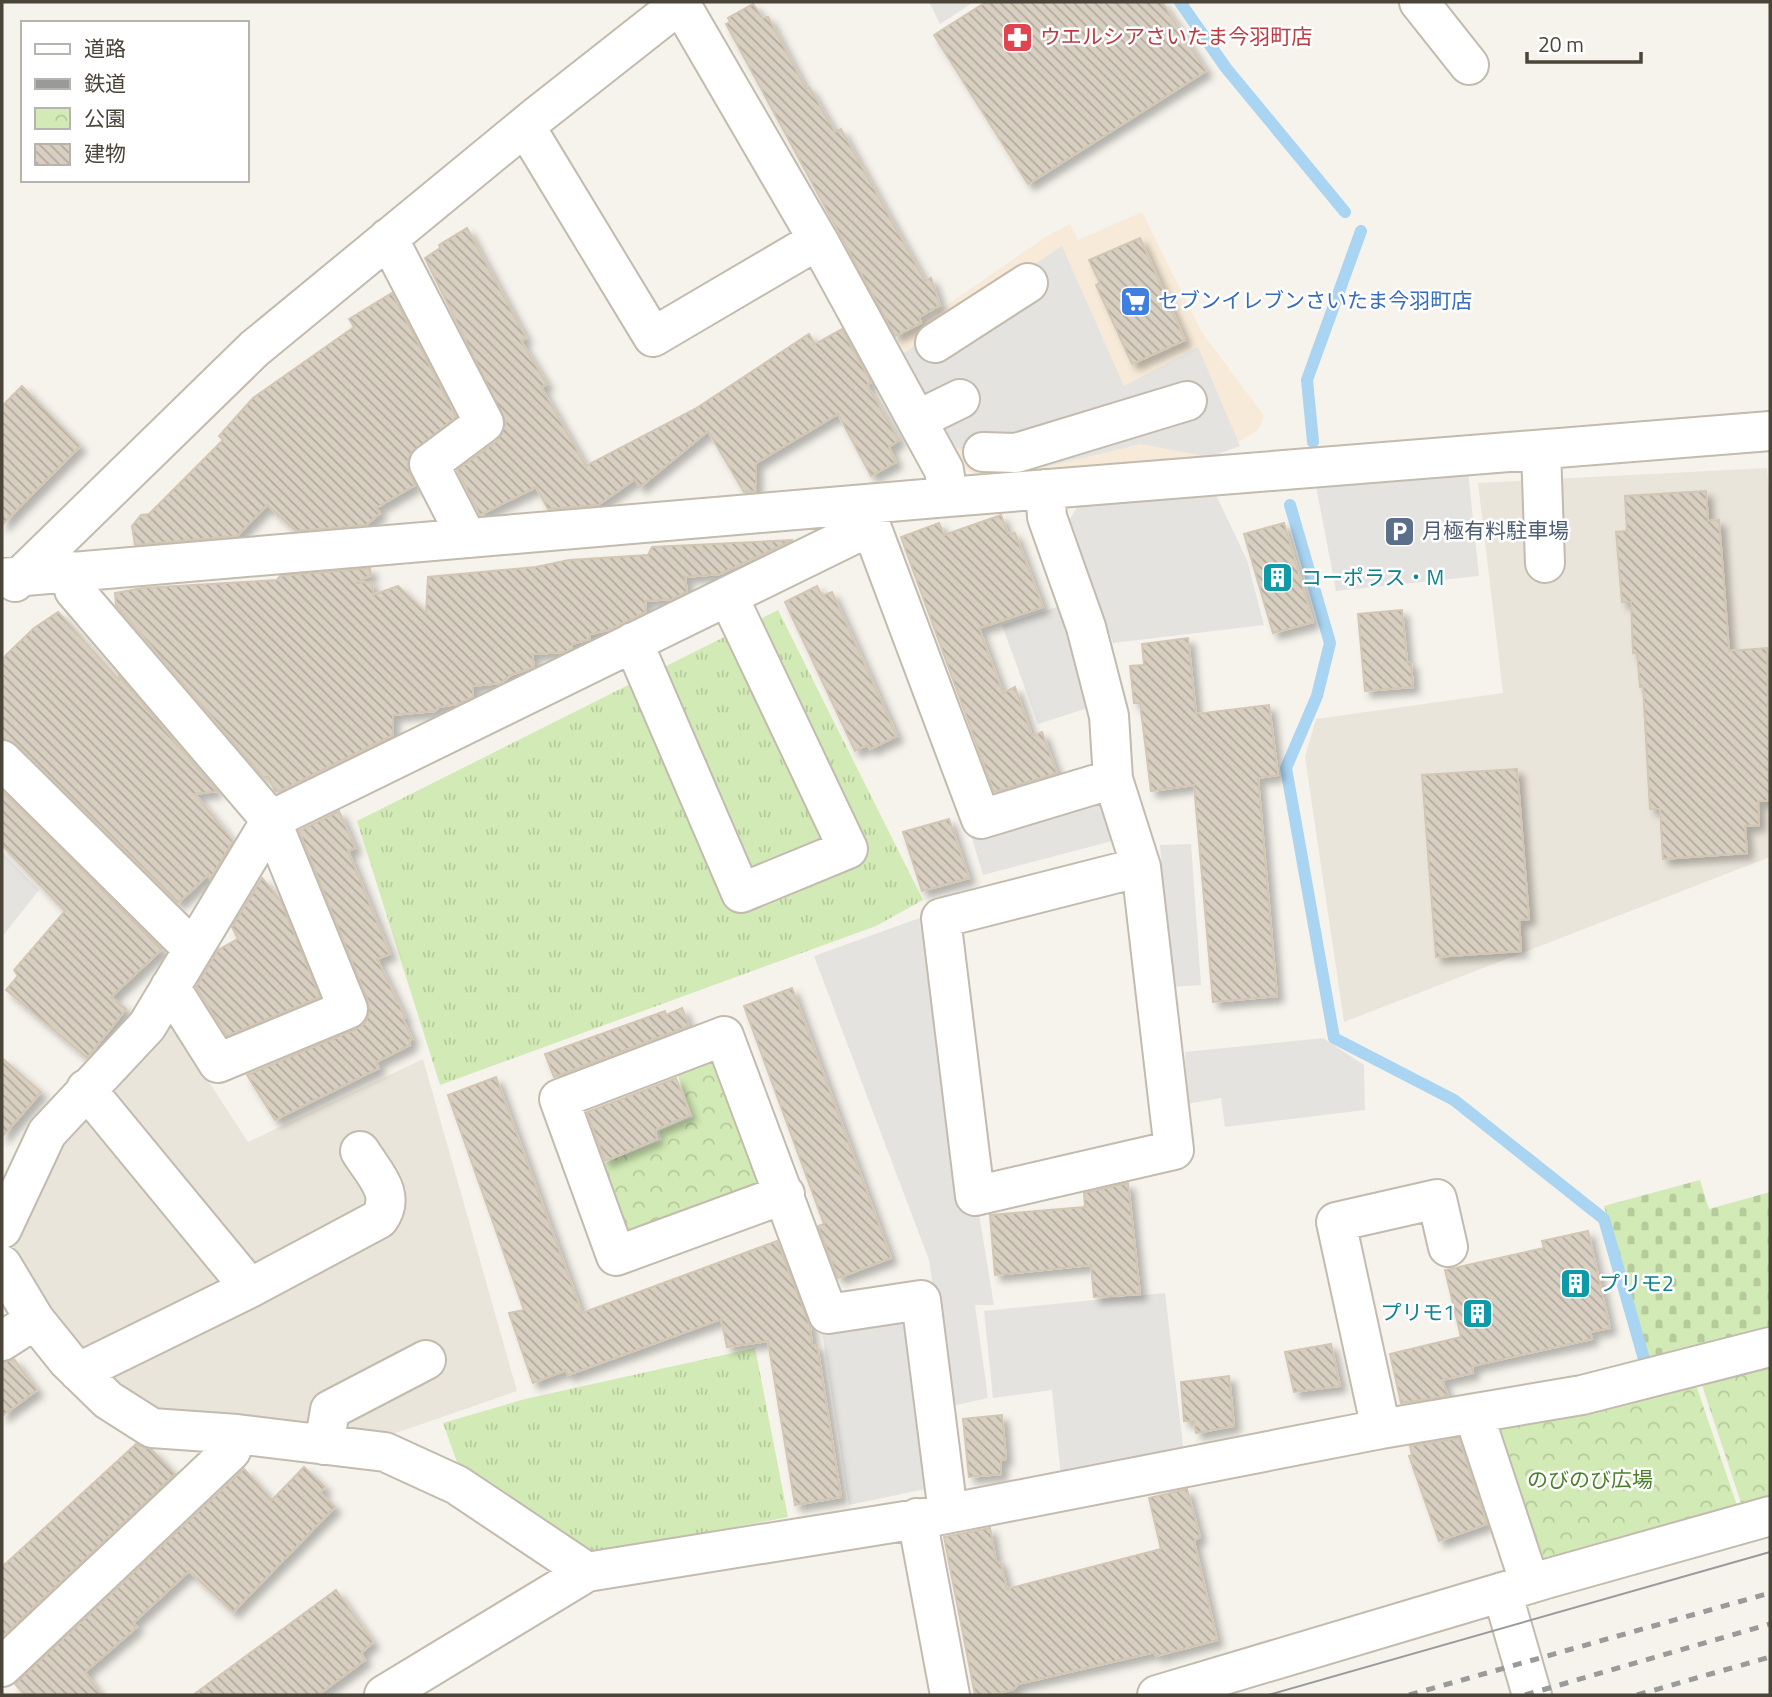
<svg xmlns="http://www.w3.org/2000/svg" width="1772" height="1697" font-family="'Titillium Web','Noto Sans JP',sans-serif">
<defs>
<pattern id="grass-tufts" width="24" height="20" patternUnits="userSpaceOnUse" patternTransform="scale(1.75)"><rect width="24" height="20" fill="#d2eab5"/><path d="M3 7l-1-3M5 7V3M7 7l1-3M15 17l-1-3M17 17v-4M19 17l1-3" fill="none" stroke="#b6ca9c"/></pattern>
<pattern id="cemetery-stones" width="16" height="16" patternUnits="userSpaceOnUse" patternTransform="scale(1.75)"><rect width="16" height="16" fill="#d2eab5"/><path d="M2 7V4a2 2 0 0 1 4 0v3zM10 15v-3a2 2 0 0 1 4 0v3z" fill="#b6ca9c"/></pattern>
<pattern id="park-crowns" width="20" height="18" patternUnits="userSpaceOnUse" patternTransform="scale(1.75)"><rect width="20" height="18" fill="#d2eab5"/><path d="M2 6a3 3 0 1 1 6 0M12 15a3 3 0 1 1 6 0" fill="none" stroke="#b6ca9c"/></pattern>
<pattern id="building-back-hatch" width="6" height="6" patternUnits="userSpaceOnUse" patternTransform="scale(1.75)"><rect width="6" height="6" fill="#d8cfc1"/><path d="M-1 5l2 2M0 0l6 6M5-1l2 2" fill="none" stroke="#b1aa9e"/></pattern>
<filter id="shadow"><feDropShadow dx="6" dy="6" stdDeviation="3.5" flood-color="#0004"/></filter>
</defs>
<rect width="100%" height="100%" fill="#f6f3ec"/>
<path fill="#eae5da" d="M1767 468 1770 503V857L1344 1022 1305 757 1316 719 1503 693 1478 483Z
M172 1025 248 1142 423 1059 517 1391 393 1434 151 1413 73 1350 9 1260V1237L68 1125Z"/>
<path fill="#f7ead8" d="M1142 212 1201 331 1264 416 1259 429 1212 459 975 475 947 458 889 345 1047 236 1070 224 1078 240Z"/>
<path fill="url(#grass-tufts)" d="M778 610 923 900 876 926 440 1085 357 821Z
M755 1348 788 1517 593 1554 459 1468 443 1423 525 1399Z"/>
<path fill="url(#cemetery-stones)" d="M1700 1180 1709 1209 1770 1192V1337L1649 1370 1604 1206Z"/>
<path fill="url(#park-crowns)" d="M708 1056 722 1062 763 1179 758 1190 630 1238 592 1168 662 1140 659 1131 693 1117 675 1068Z
M1770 1366V1505L1744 1512 1701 1382Z
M1696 1385 1740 1514 1540 1569 1493 1425Z"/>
<path fill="#e5e3e0" d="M929 2H974L940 24Z
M1062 246 1124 386 1198 347 1240 446 1209 457 1141 444 1012 475 939 439 901 355Z
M1468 471 1479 576 1336 591 1316 486Z
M1216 495 1247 560 1264 625 1113 643 1070 519 1079 504Z
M1063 605 1091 707 1038 724 1002 625Z
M1104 792 1120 839 983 875 969 829Z
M1191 844 1201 985 1170 987 1160 845Z
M2 852 39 890 2 937Z
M928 915 958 1210 978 1208 994 1305H975L988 1398 952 1406 929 1260 814 956Z
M1323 1038 1364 1065 1365 1110 1225 1127 1221 1098 1187 1104 1185 1052Z
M1165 1293 1184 1454 1061 1477 1052 1390 993 1398 984 1311Z
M915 1316 935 1487 849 1505 822 1331Z"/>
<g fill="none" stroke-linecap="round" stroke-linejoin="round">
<path stroke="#a9d4f2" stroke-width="12" d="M1180 2 1226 68 1345 212
M1313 442 1307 380 1361 231
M1290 505 1330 643 1317 696 1286 768 1334 1038 1454 1100 1604 1219 1644 1359"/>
</g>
<path fill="url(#building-back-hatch)" stroke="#d3c7b4" stroke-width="2" filter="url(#shadow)" d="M986 2H1162L1206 71 1028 184 934 35Z
M753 4 763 18 768 17 806 89 809 87 835 132 841 129 925 281 931 278 940 305 919 317 921 323 895 336 726 24 730 22 728 18Z
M467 228 526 338 521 341 547 384 541 387 586 466 695 409 809 334 815 344 842 329 871 382 867 385 899 440 889 447 896 462 871 476 838 414 756 463V491L744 492 708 431 640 487 635 479 598 505 548 509 536 487 480 515 457 470 498 440 506 422 425 258 440 248 439 245Z
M1140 238 1185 340 1132 364 1096 285 1100 283 1089 260Z
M392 293 456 417 410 454 407 465 415 485 376 508 380 513 366 525 296 531 267 505 237 536 135 545 132 526 141 515 149 514 223 440 219 436 253 398 354 327 349 319Z
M22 386 80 446 2 525V406Z
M1706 491 1708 521 1719 520 1729 651 1767 648 1770 801H1758L1759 825 1745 826 1747 853 1663 859 1660 809H1650L1643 687H1640L1637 653H1633L1631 602H1622L1616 532 1627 531 1625 496Z
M1001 515 1008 534 1015 533 1043 607 979 628 1003 693 1015 687 1032 736 1042 732 1057 773 994 792 901 537 939 523 944 535Z
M1284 523 1313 622 1273 633 1244 534Z
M793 540 720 574 685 577 687 592 673 599 645 601 646 612 608 630 590 634V639L572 644V648L565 652 532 654 534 667 511 675 501 683 473 686V697L458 704 439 707 435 711 393 715V735L280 791H275L268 777H263L116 605 115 593 142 588 277 580 280 576 370 568 371 575 356 583 372 582 373 595 398 586 426 613 428 577 536 567 569 560 648 555 652 547Z
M817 586 822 596 832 592 897 736 870 749 867 745 855 751 785 602Z
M1402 610 1407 662 1411 663 1413 687 1365 691 1358 614Z
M58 612 119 680V676L217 791 195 794 233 841 210 879 208 875 178 903 17 744 2 739V659L34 628Z
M1188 638 1196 714 1269 705 1278 775 1258 778 1277 996 1213 1002 1194 785 1151 791 1140 703H1134L1130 666 1144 665 1142 644Z
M1517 769 1529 919 1519 920 1521 951 1436 957 1422 775Z
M2 791 162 949 111 997 126 1009 87 1058 6 990 18 976 14 970 65 911 2 845Z
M339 811 355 848 348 851 390 954 377 959 405 1017 403 1019 412 1039 409 1040 410 1045 376 1062 379 1068 275 1120 247 1075 356 1029 365 1023 369 1013 368 1001 299 831Z
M949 819 969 878 922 891 903 832Z
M262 878 281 901 320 997 227 1036 196 987 218 950 238 939 232 927Z
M792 988 891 1258 838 1278 818 1226 824 1224 744 1006Z
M682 1008 689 1026 554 1077 545 1054 665 1011 666 1015Z
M2 1058 41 1092 2 1137Z
M496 1077 582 1313 777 1241 810 1326 812 1346 817 1345 841 1497 795 1505 768 1341 727 1347 721 1319 568 1375 566 1370 533 1383 509 1313 524 1310 448 1095Z
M676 1078 690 1115 655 1130 657 1139 605 1161 587 1112Z
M1128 1183 1140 1294 1094 1297 1091 1265 995 1275 990 1215 1085 1207 1084 1193Z
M1588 1231 1610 1328 1590 1332 1592 1339 1472 1366 1473 1373 1442 1380 1448 1396 1401 1403 1390 1354 1461 1337 1445 1270 1544 1248 1542 1241Z
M1331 1344 1340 1386 1294 1392 1285 1352Z
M14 1359 37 1390 2 1416V1363Z
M1229 1376 1234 1426 1196 1433 1194 1421H1184L1181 1382Z
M1002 1415 1006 1459 1001 1460V1474L969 1477 963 1419Z
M1459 1438 1487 1524 1439 1541 1409 1456 1412 1455 1410 1446Z
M136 1444 152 1450 175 1474 2 1637V1567Z
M304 1467 325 1487 320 1493 335 1507 233 1612 189 1571 133 1623 137 1627 85 1672 101 1695H25L15 1684 244 1469 272 1500Z
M1187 1489 1200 1537 1194 1541 1217 1640 1156 1656 1155 1652 1018 1684 1014 1689 993 1695H975L944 1537 990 1528 996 1561H1000L1007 1589 1161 1549 1149 1498Z
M336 1590 373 1642 361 1653 365 1660 318 1695H193Z"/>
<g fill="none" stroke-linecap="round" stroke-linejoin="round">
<defs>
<path id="minor" d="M1419 2 1469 65
M680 3 818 240 944 470 948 497
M525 126 653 337 818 240
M388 238 484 423 429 464 467 538
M935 343 1028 283
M917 420 960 399
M1541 450 1545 563
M983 452 1016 453 1187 401
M871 526 981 819 1113 779 1109 716 1086 627 1047 517 1045 489
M71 571 74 590 271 820 348 1009 218 1063 170 987
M2 578 948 497 1770 431
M15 582 254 349 536 117 682 2
M633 642 741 893 848 849 728 596
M2 760 193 949
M1113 779 1141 867 1174 1150 975 1196 941 918 1141 867
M86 1089 250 1288
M785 1194 616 1256 559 1099 724 1036 828 1314 921 1300 948 1513
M2 1229 47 1133 147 1026 271 820 871 526 861 505
M2 1265 35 1320 68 1361 108 1400 152 1428 237 1434 385 1452 457 1485 587 1572
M2 1341 35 1320
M79 1372 250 1288 379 1219C397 1194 374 1174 360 1151
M1474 1415 1530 1584
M1381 1429 1336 1222 1437 1199 1448 1247
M324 1445 330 1410 426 1360
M917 1518 950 1695
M1502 1592 1532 1695
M2 1667 231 1451 237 1434
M384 1695 587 1572 936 1516 1381 1429 1582 1395 1770 1347
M1157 1695 1546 1579 1770 1516"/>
</defs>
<use href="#minor" stroke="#c2bbae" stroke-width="42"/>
<use href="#minor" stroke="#fff" stroke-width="38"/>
<path stroke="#9a9a9a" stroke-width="2" d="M1268 1695 1770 1552"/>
<path stroke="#9a9a9a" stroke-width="5" stroke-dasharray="9 9" stroke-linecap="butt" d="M1409 1695 1770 1593
M1525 1695 1770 1624
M1637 1695 1770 1657"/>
</g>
<defs>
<symbol id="pharmacy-square" viewBox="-11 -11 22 22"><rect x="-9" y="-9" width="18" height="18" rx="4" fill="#e0444e" stroke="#fff"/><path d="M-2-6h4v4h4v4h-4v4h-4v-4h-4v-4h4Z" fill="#fff"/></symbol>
<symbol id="supermarket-square" viewBox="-11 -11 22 22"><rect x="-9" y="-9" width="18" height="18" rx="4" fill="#3f7fe0" stroke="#fff"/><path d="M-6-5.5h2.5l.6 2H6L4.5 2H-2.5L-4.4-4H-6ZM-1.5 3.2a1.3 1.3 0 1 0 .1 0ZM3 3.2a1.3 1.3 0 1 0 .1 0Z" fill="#fff"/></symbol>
<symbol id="parking-square" viewBox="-11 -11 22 22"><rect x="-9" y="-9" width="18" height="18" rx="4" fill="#5c6f8a" stroke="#fff"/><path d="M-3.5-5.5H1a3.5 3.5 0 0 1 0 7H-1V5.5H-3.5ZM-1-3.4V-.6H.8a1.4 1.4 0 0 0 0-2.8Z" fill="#fff"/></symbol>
<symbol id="building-square" viewBox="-11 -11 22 22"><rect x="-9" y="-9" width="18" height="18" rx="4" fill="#0f9aa8" stroke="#fff"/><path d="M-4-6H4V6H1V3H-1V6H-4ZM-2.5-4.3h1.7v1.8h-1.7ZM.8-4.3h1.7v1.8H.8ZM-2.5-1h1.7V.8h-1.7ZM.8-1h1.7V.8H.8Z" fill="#fff"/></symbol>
</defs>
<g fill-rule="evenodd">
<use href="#pharmacy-square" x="1000" y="20" width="35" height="35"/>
<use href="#supermarket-square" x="1118" y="284" width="35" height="35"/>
<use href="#parking-square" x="1382" y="514" width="35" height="35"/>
<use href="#building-square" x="1260" y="560" width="35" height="35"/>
<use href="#building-square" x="1558" y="1266" width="35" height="35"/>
<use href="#building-square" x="1460" y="1296" width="35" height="35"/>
</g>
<g text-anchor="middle" stroke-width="5" stroke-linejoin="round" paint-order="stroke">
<g font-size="21" fill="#be3a42" stroke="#fff" text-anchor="start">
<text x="1040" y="44">ウエルシアさいたま今羽町店</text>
</g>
<g font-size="21" fill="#366cbe" stroke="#fff" text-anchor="start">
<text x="1158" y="308">セブンイレブンさいたま今羽町店</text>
</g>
<g font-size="21" fill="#4e5e75" stroke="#fff" text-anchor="start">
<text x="1422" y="538">月極有料駐車場</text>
</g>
<g font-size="21" fill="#0d838f" stroke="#fff" text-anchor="start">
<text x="1301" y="585">コーポラス・M</text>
<text x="1599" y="1291">プリモ2</text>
<text x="1455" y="1320" text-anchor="end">プリモ1</text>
</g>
<g font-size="21" fill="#4a7f2a" stroke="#fff">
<text x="1590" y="1487">のびのび広場</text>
</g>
</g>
<rect width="1772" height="1697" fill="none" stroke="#4b4439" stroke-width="7"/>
<rect x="21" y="21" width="228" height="161" fill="#ffffff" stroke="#b7b4b0" stroke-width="2"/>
<rect x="35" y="44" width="35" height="10" fill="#ffffff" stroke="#b7b4b0" stroke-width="2"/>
<text x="84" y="56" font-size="21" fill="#4b4439">道路</text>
<rect x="35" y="79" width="35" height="10" fill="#9a9a9a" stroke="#b7b4b0" stroke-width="2"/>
<text x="84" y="91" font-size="21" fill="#4b4439">鉄道</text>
<rect x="35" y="108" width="35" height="21" fill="url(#park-crowns)" stroke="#b7b4b0" stroke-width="2"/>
<text x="84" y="126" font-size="21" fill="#4b4439">公園</text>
<rect x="35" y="144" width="35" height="21" fill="url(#building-back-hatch)" stroke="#b7b4b0" stroke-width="2"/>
<text x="84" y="161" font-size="21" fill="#4b4439">建物</text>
<path d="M1527 52v10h114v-10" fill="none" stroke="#4b4439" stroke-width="3.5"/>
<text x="1538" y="52" font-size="21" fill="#4b4439" stroke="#ffffff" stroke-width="5" paint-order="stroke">20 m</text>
</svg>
